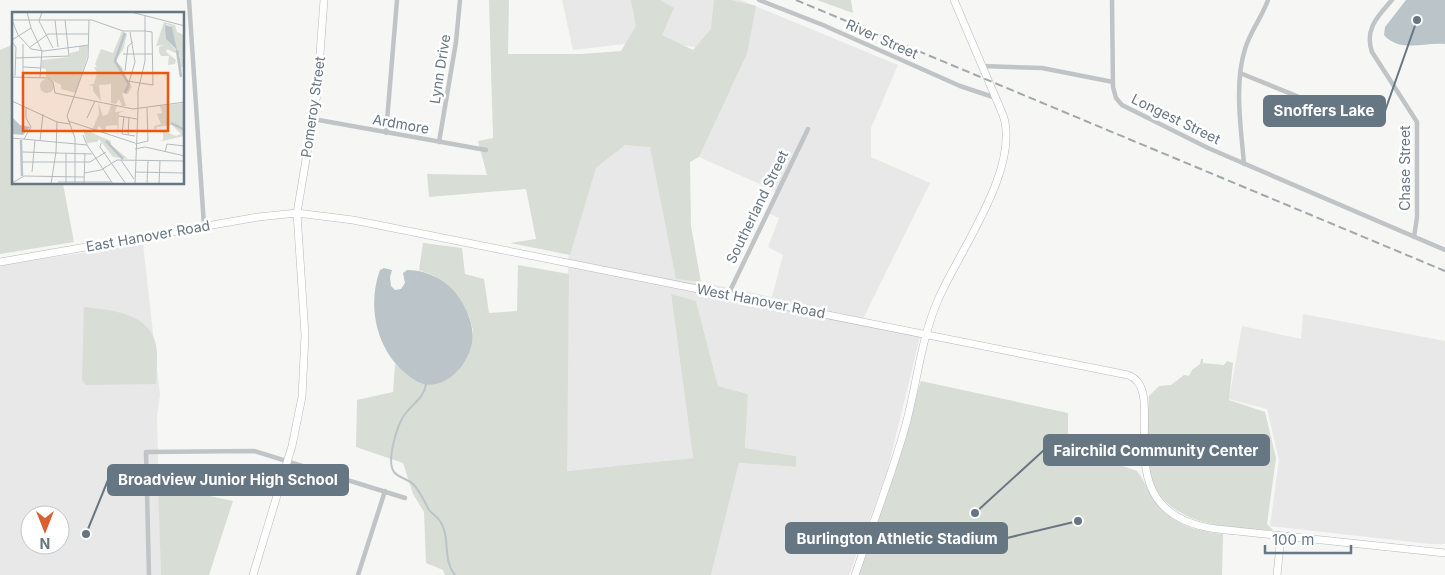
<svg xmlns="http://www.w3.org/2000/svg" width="1445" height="575" font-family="Inter,sans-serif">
<rect width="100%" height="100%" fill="#f6f7f4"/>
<path fill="#e7e8e7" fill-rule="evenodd" d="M562 0H741L898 65 871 128V157L930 183 860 325 920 337 887 472 849 575H711L739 463 795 467 796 456 745 448 748 394 718 386 696 301 671 295 693 458 566 471 568 258 596 168 614 154 618 147 648 140 675 217 677 279 701 282 772 297 783 255 768 247 779 218 768 213 775 191 699 157 747 54 649 41 573 50Z
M143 244 160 395 157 416 161 575H0V265ZM30 515H60V545H30Z
M1303 314 1445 341V544H1430L1270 526 1279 460 1267 409 1229 399 1242 326 1301 339Z"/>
<path fill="#d8ddd5" d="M489 0H509L508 54H581L621 51 636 26 631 0H660L674 8 662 35 693 50 711 29 714 0H731L756 6 747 54 699 157 690 162 691 226 701 282 676 279 650 147 625 145 596 168 570 255 510 243 536 239 526 189 429 197 427 174 487 175 478 141 493 138Z
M817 0H851L853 13Z
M14 44V184H63L74 242 0 254V50Z
M423 243 462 248 465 274 484 279 489 313 517 311 518 265 569 274 567 471 693 458 671 294 696 301 718 386 748 394 745 448 796 456V467L739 463 711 575H445L443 570 426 563 424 512 413 494 403 463 356 447 357 400 393 392 395 364 414 380 435 384 472 342 473 330 469 316 435 276 419 270Z
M84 307C109 310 146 312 155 341 159 354 156 371 156 384L86 385 82 380Z
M1201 359H1203V363L1224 365 1227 361 1233 363 1229 400 1265 412 1276 458 1267 524 1273 530C1222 528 1155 525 1147 461 1145 441 1148 416 1149 396L1159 386 1171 385 1184 375 1189 376 1192 370 1200 364Z
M921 381 1068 413V461L1114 463 1137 471C1144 479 1147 490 1153 498 1170 524 1194 531 1223 534L1222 575H858Z
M158 485 233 501 209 575H161Z"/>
<path fill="#bac4c9" d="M1406 0H1445V44C1423 42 1400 53 1384 35L1385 27Z
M384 268 392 270 390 277 391 286 395 290 401 289 405 283 403 273 407 270C430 270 452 283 463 304 467 312 471 320 472 329 477 354 451 390 424 384 416 382 410 377 404 372 376 348 367 305 380 270Z"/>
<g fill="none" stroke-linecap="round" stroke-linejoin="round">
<path stroke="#bac4c9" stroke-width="2" d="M426 384C424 399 411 404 403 417 397 427 386 461 394 472 399 478 408 479 413 484 420 491 424 501 429 510 432 514 437 516 440 521 451 537 442 560 455 575"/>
<defs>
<path id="secondary" d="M0 262 258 217 297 213 353 220 1128 375C1174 391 1096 513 1217 529L1445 553
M253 575 292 446 302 397 305 335 297 213 317 94 324 0
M855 575C872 525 892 475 906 424 917 383 921 339 938 300 959 251 1021 168 1003 115L954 0
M1277 575 1281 536"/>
</defs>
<use href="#secondary" stroke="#b5b9bd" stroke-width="8"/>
<path stroke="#c0c4c7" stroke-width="4.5" d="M189 0 204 226
M759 0 823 25 960 86 996 98
M1112 0 1113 87 1116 98 1122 105 1208 148 1445 250
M1392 0C1378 16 1364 29 1372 52L1417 122V217L1414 237
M982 66 1042 68 1113 82
M1240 73 1326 108
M313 119 486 150
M386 133 397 0
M439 142 456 42 460 0
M1244 164C1241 128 1234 84 1245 49 1250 32 1262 17 1268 0
M728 295 808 129
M149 575 146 452 254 451 405 498
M358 575 385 491"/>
<use href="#secondary" stroke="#fff" stroke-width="7"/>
<path stroke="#a1a7ac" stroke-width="2" stroke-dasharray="8 4" stroke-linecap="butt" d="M796 0 1445 271"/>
</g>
<g text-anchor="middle" stroke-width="5" stroke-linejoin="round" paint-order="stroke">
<g font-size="14" fill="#677683" stroke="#fff">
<text transform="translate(882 39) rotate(24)" y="5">River Street</text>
<text transform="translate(440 69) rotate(-81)" y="5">Lynn Drive</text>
<text transform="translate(313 107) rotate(-82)" y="5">Pomeroy Street</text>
<text transform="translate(1176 119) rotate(26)" y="5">Longest Street</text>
<text transform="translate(401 124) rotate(10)" y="5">Ardmore</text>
<text transform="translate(1405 168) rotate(-90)" y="5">Chase Street</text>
<text transform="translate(757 207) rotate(-64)" y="5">Southerland Street</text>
<text transform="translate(148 236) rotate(-10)" y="5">East Hanover Road</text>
<text transform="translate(761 301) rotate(11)" y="5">West Hanover Road</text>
</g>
</g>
<g transform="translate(12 12)">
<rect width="172" height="172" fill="#f6f7f4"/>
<path d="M152 10 163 13 165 20 172 23V45H168L172 46V55L168 56 172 58 167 57V46L168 43 155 37 154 40 164 48 163 52 156 53 157 44H149L147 40V35L152 33 144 34ZM154 12 160 15 164 38 154 27ZM110 19 115 22 111 38 103 49 110 55 116 72 120 74 116 82 110 81 114 94H110L107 87 104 92 99 91V72L87 73 89 89 81 79V74L76 73 82 72 85 61 82 55H85L83 52 89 37 101 41ZM67 34H76L75 45 64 81 49 77V73L34 65V57L29 56 30 48 57 45 58 41 67 39ZM28 74a7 7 0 1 1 14 0a7 7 0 1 1-14 0ZM86 90 91 104 96 102 99 93 105 94 103 100 113 99 107 101 106 127 105 113 94 114 93 120 87 114 84 119 80 118 87 102ZM172 91V124L146 130 151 128V119L164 124 169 122 160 113 145 115 143 119 142 114 149 112 145 102 150 101 148 94ZM71 117 99 129V133L116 147 101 145 87 127 85 130 75 131Z" fill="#d8ddd5" fill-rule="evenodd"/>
<path d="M153 13 160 15 165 38 154 27ZM0 105 8 113 18 115 11 123 0 122Z" fill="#bac4c9"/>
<path fill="none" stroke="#bac4c9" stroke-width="2.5" d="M113 21 103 49 117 72 113 81M165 38 169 65M159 111 173 118M9 128 10 164M94 129 111 147"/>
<path fill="none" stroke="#b4bbc0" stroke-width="1" d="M15 0 19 16 30 39 28 65M30 0 27 9 41 36M119 0 173 14M0 8 6 23 19 37 32 39 77 33M0 8H80L111 19H133M43 8 46 35M0 28 19 16M0 30 4 35 3 64M11 32V63M17 36 36 22H77M111 42H140M4 46 57 44 53 8M11 55 29 56M113 59 116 34 121 30M0 65 36 66 41 70 43 81 121 97 173 90M115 69 141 73 140 20 133 19M117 70 123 50 118 20M0 89 45 110 58 112M126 97V79L133 49V4M107 104 125 107M112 104 110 122 123 124M75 106 83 89M56 109 123 131M71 123 75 133 101 172M116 123 117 105M0 126 75 133M12 127 19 115 14 106V95M28 129 31 102M89 131 88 135 114 172M123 132 136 129 135 96M123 137 133 135 173 144M11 140 80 142M153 140 155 132 173 134M109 148 122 167M11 150H78L94 140M20 160 23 128M123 160 173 161M72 161 89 158 105 148 173 149M46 170H99M0 171 12 164 72 165M54 171V141M72 171 73 141M39 172 44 140 45 110M63 172V126L55 104 76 46 77 8M123 172 126 97M135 172 136 149M147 172 148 149"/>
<path fill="#e8590c" fill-opacity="0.15" stroke="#e8590c" stroke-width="2.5" d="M11 61H156V119H11Z"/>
<rect width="172" height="172" fill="none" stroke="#677683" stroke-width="2.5"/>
</g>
<path fill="none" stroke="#677683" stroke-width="2" d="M1417 20L1385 111M975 513L1044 450M86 534L108 480M1078 521L1007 538"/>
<g fill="#677683" stroke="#fff" stroke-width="2">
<circle cx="1417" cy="20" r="5"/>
<circle cx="975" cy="513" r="5"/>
<circle cx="86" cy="534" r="5"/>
<circle cx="1078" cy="521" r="5"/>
</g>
<g fill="#677683" stroke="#677683" stroke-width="2">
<rect x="1264" y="96" width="121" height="30" rx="5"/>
<rect x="1044" y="435" width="225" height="30" rx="5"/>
<rect x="108" y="465" width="240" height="30" rx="5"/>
<rect x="786" y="523" width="221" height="30" rx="5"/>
</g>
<g font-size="15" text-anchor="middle" font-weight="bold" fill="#fff">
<text x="1324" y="116">Snoffers Lake</text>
<text x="1156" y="456">Fairchild Community Center</text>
<text x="228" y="485">Broadview Junior High School</text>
<text x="897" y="544">Burlington Athletic Stadium</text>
</g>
<g transform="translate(45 530) rotate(180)"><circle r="24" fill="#ffffff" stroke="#c2c8cd"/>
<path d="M0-4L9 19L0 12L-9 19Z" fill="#d86032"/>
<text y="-8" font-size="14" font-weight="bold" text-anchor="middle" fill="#677683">N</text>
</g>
<path d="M1265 545v8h86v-8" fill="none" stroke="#677683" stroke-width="2.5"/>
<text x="1272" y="545" font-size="15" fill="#677683" stroke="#ffffff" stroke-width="4" paint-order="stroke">100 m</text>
</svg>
